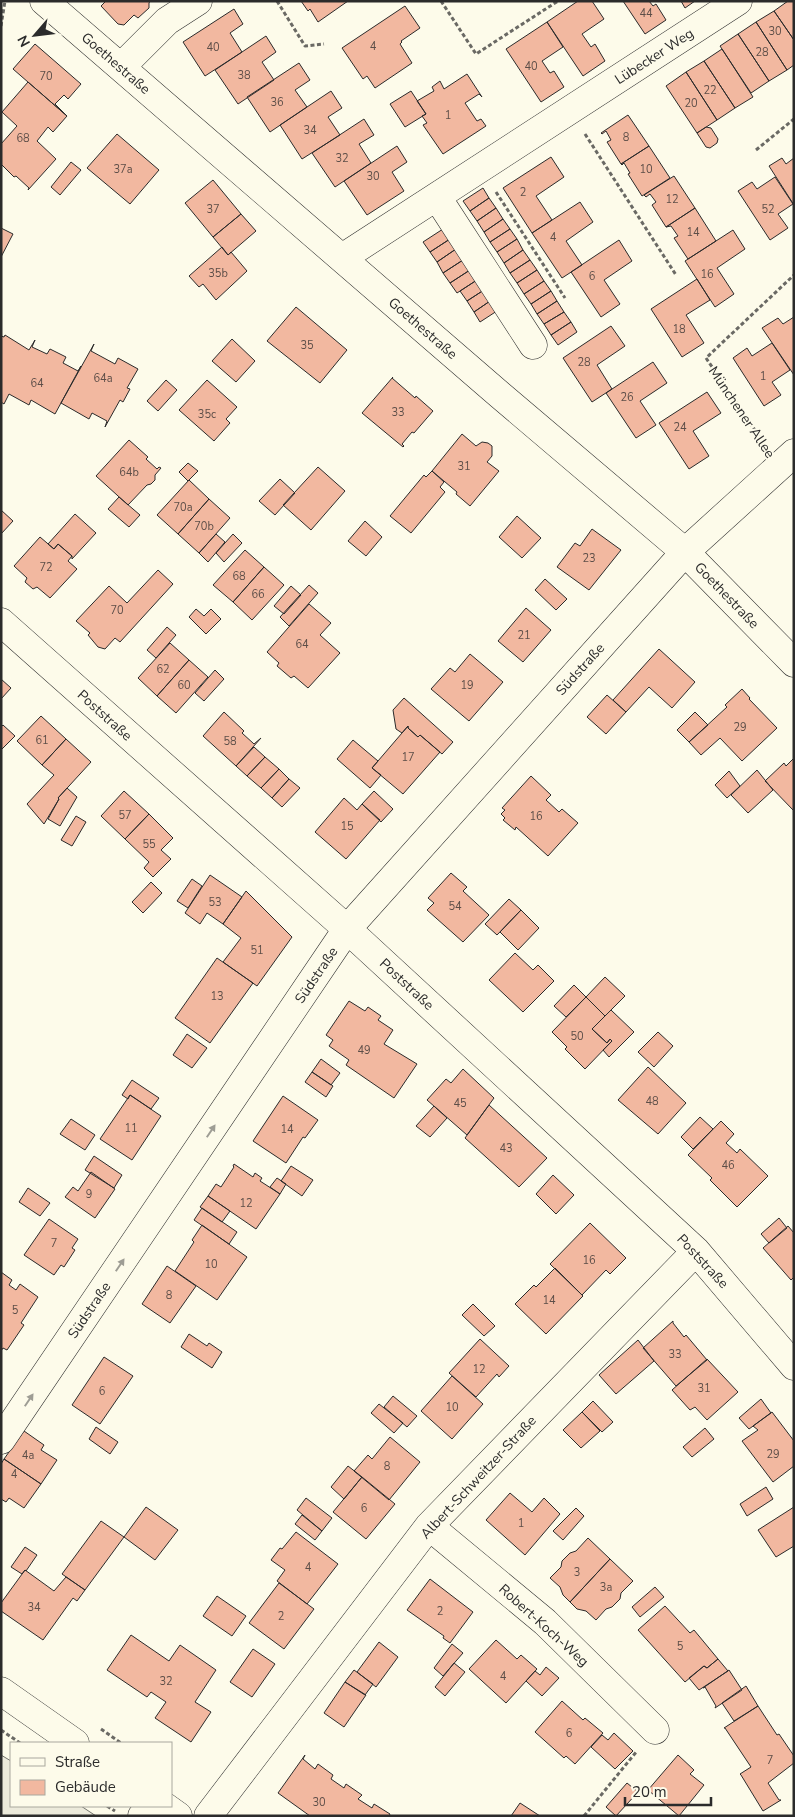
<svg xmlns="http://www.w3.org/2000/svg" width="795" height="1817" font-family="'Nunito Sans',sans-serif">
<rect width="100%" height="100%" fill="#fdfbea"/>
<path fill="#eceadb" stroke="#74746e" d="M1 1755 11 1761V1806H81L96 1816H1Z"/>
<path fill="#f2b8a0" stroke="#2b2b2b" d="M106 1H150L149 3V8L138 18 134 15 124 25 118 24 101 6Z
M301 1H348L318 22 310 9 308 11Z
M578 1H592L604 19 582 34 591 47 595 44 605 61 583 76 547 22Z
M623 1H649L653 6 656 4 666 20 645 34Z
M681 1H695L685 8Z
M788 1H794V40L774 11Z
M405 6 420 28 401 41 402 42 400 44 412 63 375 88 367 76 363 79 342 48Z
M234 9 243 24 230 33 242 52 205 76 183 42Z
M774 11 794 40V65L787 70 756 22Z
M547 22 563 47 542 61 550 73 554 71 564 87 541 102 506 49Z
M756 22 787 70 769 81 738 34Z
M738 34 769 81 751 93 720 46Z
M266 36 276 52 262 62 274 80 238 104 215 70Z
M35 44 81 84 68 99 64 95 55 104 67 116 13 69Z
M722 49 753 97 735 108 704 61Z
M704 61 735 108 717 120 686 72Z
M299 63 310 80 295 90 307 107 270 132 247 97Z
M686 72 717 120 697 133 666 86Z
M467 74 482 97 479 94 465 103 477 121 481 119 486 126 443 154 423 125 427 123 422 116 426 114 417 101 434 91 432 87 440 81 444 89Z
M28 82 67 116 53 132 48 127 37 141 56 159 28 190 29 188 16 176 14 177 1 164V144L17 126 2 112Z
M331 91 342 108 328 117 340 135 302 159 280 125Z
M411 91 426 114 405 127 390 104Z
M628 115 649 146 621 164 607 142 611 140 606 131 602 134 601 133Z
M364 119 374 135 359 144 371 163 335 187 312 153Z
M706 127 711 128 718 139 717 143 710 148 706 147 697 133Z
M117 134 159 170 130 204 87 168Z
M397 146 407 162 392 172 404 191 367 215 344 181Z
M649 146 670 178 642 196 628 174 630 173 624 163 622 165 621 164Z
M551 157 564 177 536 196 552 220 532 233 503 188Z
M782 158 786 164 794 158V205L769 166Z
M71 162 81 170 60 195 51 187Z
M674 176 695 208 666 227 652 205 656 202 650 194 646 197 644 195Z
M775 177 793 204 778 214 788 228 770 240 738 191 752 182 757 189Z
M213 180 241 214 213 237 185 203Z
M483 188 489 198 470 211 463 201Z
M489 198 496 208 477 221 470 211Z
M580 202 593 222 566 241 582 265 562 278 532 233Z
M496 208 503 219 484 232 477 221Z
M695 208 716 241 688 259 674 238 678 236 671 226 666 227Z
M241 214 256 231 228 255 213 237Z
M503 219 510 229 490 242 484 232Z
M1 228 13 234 1 257Z
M443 229 450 239 430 252 423 242Z
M510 229 517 239 497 252 490 242Z
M733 230 745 249 717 268 734 294 715 307 685 261Z
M450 239 456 249 437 262 430 252Z
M517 239 523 250 504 263 497 252Z
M619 240 632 261 604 280 620 304 601 317 571 272Z
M222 247 228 255 231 252 247 271 216 300 203 284 199 287 189 276Z
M456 249 463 260 443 273 437 262Z
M523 250 530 260 510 273 504 263Z
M463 260 470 270 450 283 443 273Z
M530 260 537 270 517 283 510 273Z
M470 270 477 280 457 293 450 283Z
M537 270 544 281 524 294 517 283Z
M480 278 487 288 467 301 460 291Z
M697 279 710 300 686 315 704 343 682 357 651 309Z
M544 281 551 291 531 304 524 294Z
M487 288 493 299 474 312 467 301Z
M551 291 557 301 537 314 531 304Z
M493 299 500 309 480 322 474 312Z
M557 301 564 312 544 324 537 314Z
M296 307 347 350 320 383 267 341Z
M564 312 571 322 551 335 544 324Z
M794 317V375L762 328 778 318 783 324Z
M571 322 577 332 558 345 551 335Z
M611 326 625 346 597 365 612 389 592 402 563 358Z
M5 335 29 350 35 340 32 347 47 354 50 349 66 357 63 363 78 371 81 366 55 414 31 400 29 405 9 394 4 404 1 402V336L4 337Z
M232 339 255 361 236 382 212 361Z
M772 343 790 370 772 382 781 395 764 406 733 358 747 348 752 356Z
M94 344 91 351 115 364 118 358 138 369 127 388 130 389 123 402 120 400 105 427 107 421 92 413 89 419 61 403Z
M653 362 667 383 640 401 656 425 636 438 606 393Z
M393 377 392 378 415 398 416 396 433 411 414 433 412 432 402 444 404 446 403 447 362 413Z
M166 380 177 390 158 411 147 401Z
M207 380 237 407 226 419 230 423 214 441 179 410Z
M707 392 721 413 693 431 709 456 689 469 659 423Z
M462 434 476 446 482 442 488 443 492 446V456L487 462 499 471 470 506 456 494 457 492 432 471Z
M129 440 148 457 146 459 157 469 159 467 161 468 155 475V480L151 484 147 485 128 505 96 476Z
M188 463 198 471 188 481 179 472Z
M318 467 345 491 311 530 283 505Z
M432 471 444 482 440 487 445 492 411 533 390 516 424 475 426 477Z
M280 479 295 493 275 515 259 501Z
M189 480 209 499 178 534 157 515Z
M119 497 140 515 129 527 108 509Z
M209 499 230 518 199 553 178 534Z
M1 510 13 521 1 534Z
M75 514 96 533 72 559V556L58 544 54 549 48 544Z
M517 516 541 538 522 558 499 537Z
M365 521 382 537 366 556 348 541Z
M592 529 621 550 589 590 557 567 575 543 580 546Z
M216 534 225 542 208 562 199 553Z
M233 534 242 543 224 562 216 553Z
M40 537 54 549 58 544 72 556 68 561 77 569 50 598 37 587 33 589 25 582 27 578 14 566Z
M245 550 264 567 233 602 213 585Z
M264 567 284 585 252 620 233 602Z
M158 570 173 584 120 642 115 638 105 649 98 647 88 635 90 633 76 621 109 586 127 603Z
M545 579 567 599 556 610 535 590Z
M309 585 318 593 289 626 280 617Z
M291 586 301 595 284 614 274 606Z
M309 604 331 623 320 635 340 653 308 688 294 676 291 678 277 666 279 663 267 652Z
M526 608 551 630 523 662 498 641Z
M196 609 204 616 211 609 221 619 206 634 189 617Z
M167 627 176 635 156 658 147 650Z
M170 643 189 660 157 696 138 678Z
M659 649 695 682 672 708 649 687 626 712 613 700Z
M470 654 503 682 469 721 431 689 450 668 455 672Z
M189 660 208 677 176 713 157 696Z
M215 670 224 679 204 701 195 693Z
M1 679 11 688 1 699Z
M742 689 750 698 749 699 777 728 742 761 720 738 701 755 689 742 727 707 725 705Z
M607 695 626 712 606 734 587 717Z
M404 698 453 742 442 754 420 735 418 737 408 728V726L402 733 396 729 393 710Z
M224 712 244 731 242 733 254 744 261 738 236 766 203 736Z
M695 712 708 725 689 742 677 730Z
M41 716 66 739 42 765 17 741Z
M3 725 15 736 1 750V727Z
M408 726V728L418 737 420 735 440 752 403 794 372 768Z
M66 739 91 762 58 798 59 799 44 824 27 804 54 775 42 765Z
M353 740 378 761 372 768 381 775 370 788 337 759Z
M254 747 265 757 247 776 236 766Z
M265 757 279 769 261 788 247 776Z
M794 758V811L765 781 784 763 786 766Z
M279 769 289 779 272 798 261 788Z
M757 770 773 790 748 813 731 795Z
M729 771 740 786 727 798 715 785Z
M531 776 551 795 546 800 559 812 562 809 578 823 548 856 516 827 515 830 503 820 505 818 501 814 505 810 502 808Z
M289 779 300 788 282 807 272 798Z
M67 788 77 797 60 826 48 819 59 799 58 798Z
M124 791 149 814 125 839 101 816Z
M374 791 393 809 381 822 362 804Z
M344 798 357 810 362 804 380 820 346 859 315 832Z
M149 814 173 838 161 850 171 859 153 877 144 868 149 862 125 839Z
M76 816 86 822 72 846 61 840Z
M451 873 467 887 463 891 489 915 463 942 427 910 434 903 428 898Z
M210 875 242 897 223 924 207 913 200 924 185 913Z
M192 879 202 886 188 908 177 901Z
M151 882 162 893 143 913 132 902Z
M246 891 292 937 257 986 223 962 241 938 223 924Z
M509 899 521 910 497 935 485 924Z
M521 910 539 928 518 950 500 932Z
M515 953 533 970 538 965 554 981 523 1012 489 980Z
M217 958 253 983 210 1043 175 1018Z
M605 977 625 996 605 1016 586 997Z
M574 985 586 997 566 1017 554 1006Z
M586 997 605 1016 592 1029 607 1043 610 1039 612 1041 585 1069 565 1049 567 1047 552 1032Z
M349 1001 365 1011 368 1007 381 1016 378 1020 393 1030 384 1044 417 1064 394 1098 346 1065 349 1060 329 1046 333 1040 326 1035Z
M611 1010 634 1032 609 1057 603 1050 612 1041 610 1039 607 1043 592 1029Z
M658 1032 673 1046 654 1067 638 1052Z
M187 1034 207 1048 192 1068 173 1055Z
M321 1059 340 1073 331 1085 312 1072Z
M648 1067 686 1103 658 1134 618 1100Z
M463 1069 494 1098 467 1135 427 1100 446 1079 451 1083Z
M312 1072 333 1086 326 1097 305 1082Z
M132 1080 159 1098 151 1109 130 1095 128 1099 122 1095Z
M130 1095 161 1116 132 1160 100 1139Z
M283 1096 318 1120 305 1138 303 1137 286 1163 253 1141Z
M489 1105 547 1158 519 1187 465 1138Z
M434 1106 447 1118 430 1137 416 1126Z
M700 1117 713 1129 693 1149 681 1137Z
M71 1119 95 1135 85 1150 60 1134Z
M721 1121 734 1134 726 1143 737 1153 740 1149 768 1176 737 1207 710 1180 712 1178 688 1155Z
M94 1156 122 1175 114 1188 85 1170Z
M234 1164 253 1177 255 1173 262 1178 260 1181 280 1194 256 1229 208 1196 216 1184 221 1187 234 1167 233 1166Z
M291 1166 313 1180 302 1196 281 1181Z
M91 1172 115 1189 95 1218 65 1197 73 1187 78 1191Z
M553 1175 574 1195 556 1214 536 1194Z
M277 1178 286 1184 280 1194 270 1187Z
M28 1188 50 1203 40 1216 19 1202Z
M208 1196 230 1211 222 1222 200 1207Z
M202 1208 237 1232 229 1244 194 1220Z
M779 1218 787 1228 769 1243 761 1234Z
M49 1219 78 1239 72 1248 75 1250 64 1267 61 1265 54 1275 24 1255Z
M590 1223 626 1258 610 1274 606 1270 582 1295 550 1264Z
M202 1225 247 1257 217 1300 175 1271 194 1242 192 1240Z
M788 1226 794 1233V1277L791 1280 763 1248Z
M167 1266 196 1286 170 1323 142 1304Z
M555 1268 583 1296 546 1334 515 1304 534 1285 536 1287Z
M1 1272 12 1280 9 1285 16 1290 20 1284 38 1297 21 1323 24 1325 7 1350 3 1348 1 1351Z
M473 1304 495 1326 484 1336 462 1315Z
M673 1321V1323L684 1337 686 1335 707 1360 676 1386 643 1348Z
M189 1334 207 1346 209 1343 222 1352 212 1368 181 1347Z
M480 1339 509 1366 499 1377 497 1374 476 1397 449 1373Z
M638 1340 654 1361 616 1394 599 1375Z
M104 1357 133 1376 100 1424 72 1405Z
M707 1359 738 1392 707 1420 695 1407 690 1410 672 1390Z
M452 1376 483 1404 452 1439 421 1411Z
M393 1396 417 1416 407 1427 384 1407Z
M761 1399 771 1413 749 1429 739 1418Z
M593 1401 613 1422 602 1432 582 1412Z
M379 1404 403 1423 394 1433 371 1413Z
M582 1412 600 1431 581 1448 563 1430Z
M772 1412 794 1441V1466L773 1482 742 1441 758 1430 753 1426Z
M96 1427 118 1442 110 1454 89 1439Z
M705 1428 714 1439 692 1457 683 1447Z
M24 1431 44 1445 41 1450 57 1460 41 1484 4 1459Z
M390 1437 420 1462 389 1500 354 1471 368 1455 372 1459Z
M4 1459 41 1484 24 1508 9 1498 6 1502 1 1499V1464Z
M348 1466 362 1477 344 1499 331 1487Z
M362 1477 395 1504 366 1539 333 1512Z
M766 1487 773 1499 747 1516 740 1504Z
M510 1493 532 1512 544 1498 560 1514 525 1555 486 1520Z
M306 1498 332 1518 322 1531 297 1510Z
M146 1507 178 1530 155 1560 124 1537Z
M794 1507V1546L776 1557 758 1530Z
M576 1508 584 1516 563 1540 553 1531Z
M302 1515 322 1531 315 1540 295 1524Z
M101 1521 124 1537 85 1590 62 1574Z
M296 1532 338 1564 307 1604 277 1581 285 1570 271 1560 280 1548 282 1549Z
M588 1538 610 1559 570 1602 563 1595 560 1587 550 1578 561 1567 562 1561 570 1553 576 1551Z
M25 1547 37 1555 26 1571 25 1570 22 1574 11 1567Z
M610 1559 633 1581 621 1593 620 1599 612 1607 606 1609 596 1620 586 1611 577 1609 570 1602Z
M25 1570 54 1591 66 1577 85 1590 77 1601 73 1598 43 1640 1 1611V1603Z
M430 1579 473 1612 450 1643 443 1638 444 1636 407 1610Z
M279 1583 314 1609 284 1649 249 1623Z
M655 1587 664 1597 640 1617 632 1607Z
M217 1596 246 1616 232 1636 203 1616Z
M665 1606 690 1633 694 1630 718 1659 707 1668 704 1666 685 1682 638 1630Z
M131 1635 169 1661 180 1645 216 1670 195 1702 211 1712 191 1742 155 1718 166 1702 151 1692 147 1697 107 1670Z
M496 1640 517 1659 521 1655 537 1669 506 1703 469 1669Z
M379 1642 398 1657 376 1687 357 1672Z
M452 1644 463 1653 443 1676 434 1668Z
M253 1649 275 1664 252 1697 230 1682Z
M718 1659 728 1671 699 1690 689 1678 704 1666 707 1668Z
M454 1663 465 1672 445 1696 435 1687Z
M546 1667 559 1678 542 1696 526 1681 535 1671 540 1675Z
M354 1670 373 1684 365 1695 345 1682Z
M729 1670 742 1690 715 1708 716 1706 705 1687 703 1688Z
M345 1682 366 1695 344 1727 324 1713Z
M746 1686 758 1706 734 1721 722 1703Z
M562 1701 583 1720 585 1718 603 1733 575 1764 566 1756 564 1758 535 1732Z
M758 1706 777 1735 779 1734 794 1756V1763L768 1783 779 1800H781L763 1811 741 1775 740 1774 751 1767 725 1728H724Z
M614 1733 633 1751 615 1769 591 1747 602 1735 608 1740Z
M305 1755 303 1759 315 1769 318 1764 333 1775 331 1779 344 1788 346 1784 362 1795 358 1799 372 1808 374 1804 390 1814 389 1816H310L278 1793Z
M678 1755 694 1770 690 1774 704 1785 679 1816 648 1790Z
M627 1783 638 1792 616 1816 606 1807Z
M520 1803 540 1816H511Z"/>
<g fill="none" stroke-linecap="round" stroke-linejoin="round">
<defs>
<path id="minor" d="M44 1 500 395 685 552 794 663
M121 67 167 21 198 1
M437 197 533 345
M342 258 738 1
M1 622 347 929 696 1251 794 1366
M1 1440 347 929 685 552 794 453
M429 1526 545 1622 655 1730
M142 1816 151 1806
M208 1816 429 1526 696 1251"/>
<path id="major" d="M1 1691 75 1743
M164 1806 178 1816"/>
</defs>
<use href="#minor" stroke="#2b2b2b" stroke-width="29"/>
<use href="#major" stroke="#2b2b2b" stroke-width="29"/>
<path stroke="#6a6964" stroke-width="3" stroke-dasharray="4 2.5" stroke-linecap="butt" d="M277 1 305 46 324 44
M441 1 476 54 558 1
M1 26 5 1
M585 134 676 275
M756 150 794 119
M496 192 565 298
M763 442 706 358 794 275
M101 1729 121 1743
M1 1730 20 1743
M107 1806 115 1811
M584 1816 637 1751"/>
<use href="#minor" stroke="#fdfbea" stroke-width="28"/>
<use href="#major" stroke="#fdfbea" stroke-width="28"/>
</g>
<defs><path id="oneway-solid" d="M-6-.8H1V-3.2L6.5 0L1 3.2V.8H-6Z" transform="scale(1.25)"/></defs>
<g fill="#9e9d94">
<use href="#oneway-solid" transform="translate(211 1131) rotate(-56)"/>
<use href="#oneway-solid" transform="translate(120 1265) rotate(-56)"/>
<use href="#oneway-solid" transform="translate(29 1400) rotate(-56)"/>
</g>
<g text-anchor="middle" stroke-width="4" stroke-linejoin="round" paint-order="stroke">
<g font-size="11" fill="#5d4e48">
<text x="646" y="17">44</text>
<text x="775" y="35">30</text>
<text x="373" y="50">4</text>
<text x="213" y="51">40</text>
<text x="762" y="56">28</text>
<text x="531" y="70">40</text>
<text x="244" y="79">38</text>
<text x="46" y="80">70</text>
<text x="710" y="94">22</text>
<text x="277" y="106">36</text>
<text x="691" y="107">20</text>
<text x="448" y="119">1</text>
<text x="310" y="134">34</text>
<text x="626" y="141">8</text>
<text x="23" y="142">68</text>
<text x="342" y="162">32</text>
<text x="123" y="173">37a</text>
<text x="646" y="173">10</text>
<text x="373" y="180">30</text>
<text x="523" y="196">2</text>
<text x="672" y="203">12</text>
<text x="213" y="213">37</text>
<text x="768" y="213">52</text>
<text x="693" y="236">14</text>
<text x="553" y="241">4</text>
<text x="218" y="277">35b</text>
<text x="707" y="278">16</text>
<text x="592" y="280">6</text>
<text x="679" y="333">18</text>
<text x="307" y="349">35</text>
<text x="584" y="366">28</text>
<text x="763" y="380">1</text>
<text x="103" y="382">64a</text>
<text x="37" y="387">64</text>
<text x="627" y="401">26</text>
<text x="398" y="416">33</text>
<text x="207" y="418">35c</text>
<text x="680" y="431">24</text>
<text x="464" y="470">31</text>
<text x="129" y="476">64b</text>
<text x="183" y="511">70a</text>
<text x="204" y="530">70b</text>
<text x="589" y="562">23</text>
<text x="46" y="571">72</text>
<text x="239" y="580">68</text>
<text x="258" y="598">66</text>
<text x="117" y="614">70</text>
<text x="524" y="639">21</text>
<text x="302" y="648">64</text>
<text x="163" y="673">62</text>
<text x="184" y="689">60</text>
<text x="467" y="689">19</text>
<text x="740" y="731">29</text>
<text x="42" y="744">61</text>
<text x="230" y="745">58</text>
<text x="408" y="761">17</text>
<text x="125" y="819">57</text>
<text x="536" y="820">16</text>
<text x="347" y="830">15</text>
<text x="149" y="848">55</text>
<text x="215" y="906">53</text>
<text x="455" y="910">54</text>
<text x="257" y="954">51</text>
<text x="217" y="1000">13</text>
<text x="577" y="1040">50</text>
<text x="364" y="1054">49</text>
<text x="652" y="1105">48</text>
<text x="460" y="1107">45</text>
<text x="131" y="1132">11</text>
<text x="287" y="1133">14</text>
<text x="506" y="1152">43</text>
<text x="728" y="1169">46</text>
<text x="89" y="1198">9</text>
<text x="246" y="1207">12</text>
<text x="54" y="1247">7</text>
<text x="589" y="1264">16</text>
<text x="211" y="1268">10</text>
<text x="169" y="1299">8</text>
<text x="549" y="1304">14</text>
<text x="15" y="1314">5</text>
<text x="675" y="1358">33</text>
<text x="479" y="1373">12</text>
<text x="704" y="1392">31</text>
<text x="102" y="1395">6</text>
<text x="452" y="1411">10</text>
<text x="773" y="1458">29</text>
<text x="28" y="1459">4a</text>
<text x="387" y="1470">8</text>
<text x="14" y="1478">4</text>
<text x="364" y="1512">6</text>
<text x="521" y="1527">1</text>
<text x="308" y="1571">4</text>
<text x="577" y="1576">3</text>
<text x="606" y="1591">3a</text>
<text x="34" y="1611">34</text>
<text x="440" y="1615">2</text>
<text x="281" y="1620">2</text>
<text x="680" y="1650">5</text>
<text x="503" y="1680">4</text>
<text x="166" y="1685">32</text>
<text x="569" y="1737">6</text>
<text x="770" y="1764">7</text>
<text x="319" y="1806">30</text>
</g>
<g font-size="14" fill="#2b2b2b" stroke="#fdfbea">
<text transform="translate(654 56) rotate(-33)" y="5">Lübecker Weg</text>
<text transform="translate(116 63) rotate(41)" y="5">Goethestraße</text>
<text transform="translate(423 328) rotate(41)" y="5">Goethestraße</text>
<text transform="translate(742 412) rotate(56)" y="5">Münchener Allee</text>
<text transform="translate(727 595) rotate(46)" y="5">Goethestraße</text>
<text transform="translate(580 669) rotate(-48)" y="5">Südstraße</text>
<text transform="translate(105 715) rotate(42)" y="5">Poststraße</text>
<text transform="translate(316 975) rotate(-56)" y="5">Südstraße</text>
<text transform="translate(407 984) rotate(43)" y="5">Poststraße</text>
<text transform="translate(703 1261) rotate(47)" y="5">Poststraße</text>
<text transform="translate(89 1310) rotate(-56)" y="5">Südstraße</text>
<text transform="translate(478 1477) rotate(-47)" y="5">Albert-Schweitzer-Straße</text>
<text transform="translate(544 1625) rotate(42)" y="5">Robert-Koch-Weg</text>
</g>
</g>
<rect width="795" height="1817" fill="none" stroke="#2b2b2b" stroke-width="5"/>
<rect x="10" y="1742" width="162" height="65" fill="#fdfbea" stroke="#a9a89e"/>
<rect x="20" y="1758" width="25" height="8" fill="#fdfbea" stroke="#a9a89e"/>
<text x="55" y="1767" font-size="15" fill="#2b2b2b">Straße</text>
<rect x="20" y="1780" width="25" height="15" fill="#f2b8a0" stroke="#a9a89e"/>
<text x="55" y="1792" font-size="15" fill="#2b2b2b">Gebäude</text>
<g transform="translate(35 35) rotate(242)" stroke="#fdfbea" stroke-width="4" paint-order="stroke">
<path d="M0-4L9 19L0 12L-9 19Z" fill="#2b2b2b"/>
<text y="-8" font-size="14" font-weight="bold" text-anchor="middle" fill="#2b2b2b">N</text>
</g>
<path d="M625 1797v8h86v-8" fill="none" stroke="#2b2b2b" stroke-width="2.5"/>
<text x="632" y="1797" font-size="15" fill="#2b2b2b" stroke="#fdfbea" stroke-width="4" paint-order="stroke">20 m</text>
</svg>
